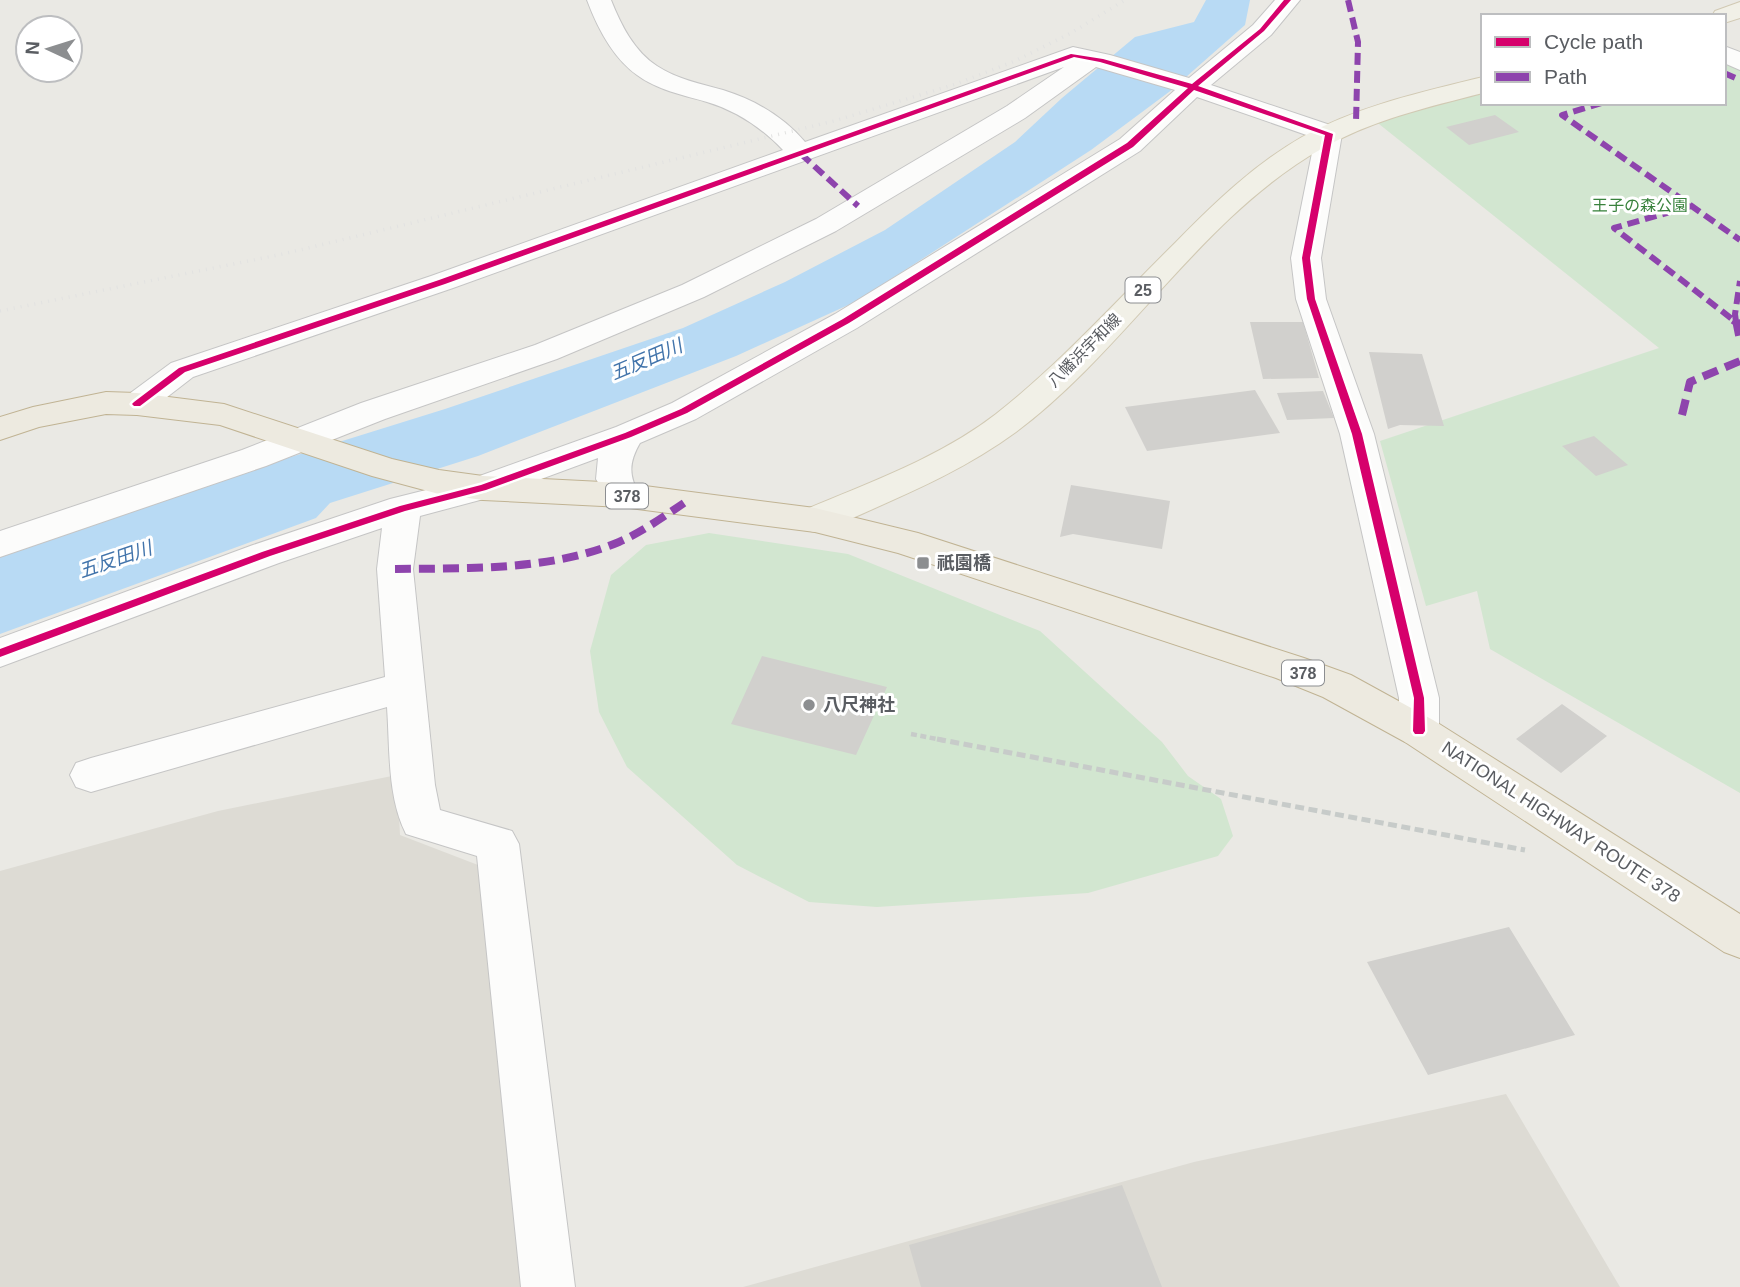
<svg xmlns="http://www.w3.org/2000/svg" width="1740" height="1287" font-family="Arial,'Noto Sans JP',sans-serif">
<rect width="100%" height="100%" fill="#eae9e4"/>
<path fill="#dddbd4" d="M397 775 400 835 478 865 521 1287H0V871L218 811Z
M1506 1094 1620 1287H743L1194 1162Z"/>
<path fill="#d2e6d0" d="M1724 53 1740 62V793L1490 649 1477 591 1426 606 1380 441 1659 348 1369 116 1483 85V103H1724Z
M709 533 848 554 1040 631 1162 742 1188 776 1221 799 1233 836 1218 856 1088 893 877 907 809 902 737 865 627 767 599 712 590 651 611 575 646 545Z"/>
<path fill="#b8daf4" d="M1206 0H1250L1245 25 1169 92 1091 150 857 301 736 356 478 456 330 503 316 518 0 634V557L262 466 445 409 683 328 785 282 885 230 1015 142 1062 98 1135 37 1194 22Z"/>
<path fill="#d1d0cd" d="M1495 115 1519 132 1469 145 1446 127Z
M1250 322H1303L1319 378 1263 379Z
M1369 352 1422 354 1444 426 1400 425 1388 429Z
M1255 390 1280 433 1147 451 1125 407Z
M1323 391 1334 418 1287 420 1277 393Z
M1594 436 1628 465 1596 476 1562 446Z
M1071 485 1170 501 1162 549 1073 534 1060 537Z
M762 656 887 687 856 755 731 724Z
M1562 704 1607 736 1561 773 1516 739Z
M1509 927 1575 1035 1428 1075 1367 962Z
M1122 1185 1162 1287H921L909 1245Z"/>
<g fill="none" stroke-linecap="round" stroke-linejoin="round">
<defs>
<path id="street" d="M587 0H611C621 25 634 51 657 66 677 79 701 84 723 90 755 100 784 117 805 142L1073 47 1110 55 1189 78 1253 25 1275 0H1300L1271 35 1211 85 1339 128 1342 134 1321 258 1326 299 1374 434 1439 698V731L1433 742 1419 747 1405 742 1399 731V698L1340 434 1296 299 1291 258 1315 138 1197 97 1140 151 857 328 696 419 640 443C629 462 628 476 640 495L634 503 622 507 610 503 596 479 598 458 495 496 420 516 413 569 435 785 440 810 512 831 519 844 575 1287H521L477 856 406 834C387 797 390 748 387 707L91 792 76 787 70 775 76 763 91 758 385 677 377 569 382 528 279 563 0 667V638L253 545 390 499 474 478 616 427 672 403 835 314 1120 139 1175 90 1096 67 1025 118 836 231 704 297 557 359 385 419 266 466 0 557V531L242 450 361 403 535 345 682 285 816 219 1007 106 1064 67 453 288 193 377 149 411 137 415 125 411 120 404 125 397 171 363 431 276 783 150C762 128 737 111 707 102 683 95 657 90 637 75 613 58 597 27 587 0Z
M1724 46 1740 52V70L1724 63Z"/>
<path id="primary" d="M1740 2V18L1724 23V16H1712L1715 11Z
M1483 77V93C1428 107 1372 120 1323 148 1203 215 1126 350 1016 432 959 474 892 500 828 529L815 532 802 529 797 520 802 511C868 483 939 458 996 414 1061 363 1117 300 1176 242 1214 203 1255 164 1302 137 1358 106 1422 92 1483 77Z"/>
<path id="highway" d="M106 392 137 393 224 404 392 459 439 470 483 476 622 483 815 508 918 533 1304 658 1351 675 1433 720 1740 914V958L1724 952 1405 742 1323 697 1276 678 898 553 815 532 622 507 483 500 439 494 372 476 220 425 137 415 106 414 39 427 0 440V417L33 407Z"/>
</defs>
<use href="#street" stroke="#c5c5c5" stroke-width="2"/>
<use href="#primary" stroke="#d1c9b3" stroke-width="2"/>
<use href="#highway" stroke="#c0b393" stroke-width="2"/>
<path stroke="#c7cbc9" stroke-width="4.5" stroke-dasharray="6 3.5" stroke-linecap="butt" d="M911 734 947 741"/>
<path stroke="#c7cbc9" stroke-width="5" stroke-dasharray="9 4.5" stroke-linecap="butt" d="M937 739 1525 850"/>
<use href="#street" fill="#fcfcfb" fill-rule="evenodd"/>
<use href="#primary" fill="#f1f0e7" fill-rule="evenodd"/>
<use href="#highway" fill="#edeae0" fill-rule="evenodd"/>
<path stroke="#e2e2e1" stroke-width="3.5" stroke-dasharray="1 6" stroke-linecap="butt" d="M0 311 283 254 834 121 956 84 1015 61 1071 33 1125 0"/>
<path stroke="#8e44ad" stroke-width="6" stroke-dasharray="12 6" stroke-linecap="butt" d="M1348 0 1358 42 1356 122
M1724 73 1740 80
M1602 103 1562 115 1740 240
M801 154 858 206
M1691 206 1614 228 1736 322
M1736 322 1735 314 1740 281"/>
<path stroke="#8e44ad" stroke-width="8" stroke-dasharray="16 8" stroke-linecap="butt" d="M1733 320 1736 322
M1736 320 1740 340
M1682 415 1690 382 1740 361
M395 569C470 568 549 571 619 542 642 532 663 517 684 503"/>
<defs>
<path id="cycleway" d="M1284 0H1291L1264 31 1198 86 1333 134 1310 258 1315 299 1362 434 1424 698 1425 731 1423 734H1415L1413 731 1414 698 1352 434 1307 299 1302 258 1325 135 1194 90 1133 147 849 323 687 413 631 437 486 490 405 511 270 556 0 657V649L262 552 400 506 481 485 625 433 681 409 843 319 1127 143 1188 88 1100 62 1074 57 445 284 185 372 140 406H134L132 404 134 402 179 368 439 280 1071 54 1103 59 1192 84 1260 29Z"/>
</defs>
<use href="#cycleway" stroke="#fff" stroke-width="5"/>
<use href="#cycleway" fill="#d6006c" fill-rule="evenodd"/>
</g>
<g fill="#8c8e90" stroke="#fff" stroke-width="2.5">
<rect x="916" y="556" width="14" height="14" rx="3.5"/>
<circle cx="809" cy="705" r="7"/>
</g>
<g text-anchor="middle" stroke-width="6" stroke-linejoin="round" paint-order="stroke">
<g font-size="16" fill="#39823d" stroke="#fff">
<text x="1640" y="211">王子の森公園</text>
</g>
<g fill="#fff" stroke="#8c8e91" stroke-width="2">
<rect x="1125.5" y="277.5" width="35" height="25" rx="5"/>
<rect x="606" y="483.5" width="42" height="25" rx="5"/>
<rect x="1282" y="660.5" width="42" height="25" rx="5"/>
</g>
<g font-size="16" font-weight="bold" fill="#5a5d62">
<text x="1143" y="296">25</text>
<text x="627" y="502">378</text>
<text x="1303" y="679">378</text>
</g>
<g font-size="16" fill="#5a5d62" stroke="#fff">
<text transform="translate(1084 350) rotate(-45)" y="6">八幡浜宇和線</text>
</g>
<g font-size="18" font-weight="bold" fill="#5a5d62" stroke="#fff" text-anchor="start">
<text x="937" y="569">祇園橋</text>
<text x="823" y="711">八尺神社</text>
</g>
<g font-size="18" fill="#5a5d62" stroke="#fff">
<text transform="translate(1561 822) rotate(33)" y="6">NATIONAL HIGHWAY ROUTE 378</text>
</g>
<g font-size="19" font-style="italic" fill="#4274ab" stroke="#fff">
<text transform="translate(646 359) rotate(-23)" y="7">五反田川</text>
<text transform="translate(115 559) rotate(-19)" y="7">五反田川</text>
</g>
</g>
<rect x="1481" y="14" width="245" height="91" fill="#ffffff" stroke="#bdbec0" stroke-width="2"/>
<rect x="1495" y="37" width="35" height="10" fill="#d6006c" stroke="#bdbec0" stroke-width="2"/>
<text x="1544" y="49" font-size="21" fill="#5a5d62">Cycle path</text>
<rect x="1495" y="72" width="35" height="10" fill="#8e44ad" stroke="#bdbec0" stroke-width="2"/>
<text x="1544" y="84" font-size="21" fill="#5a5d62">Path</text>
<g transform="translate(49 49) rotate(274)"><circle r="33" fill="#ffffff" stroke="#bdbec0" stroke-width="2"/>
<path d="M0-5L12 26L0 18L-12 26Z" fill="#8c8e90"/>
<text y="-10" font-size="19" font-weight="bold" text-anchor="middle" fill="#5a5d62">N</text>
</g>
</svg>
